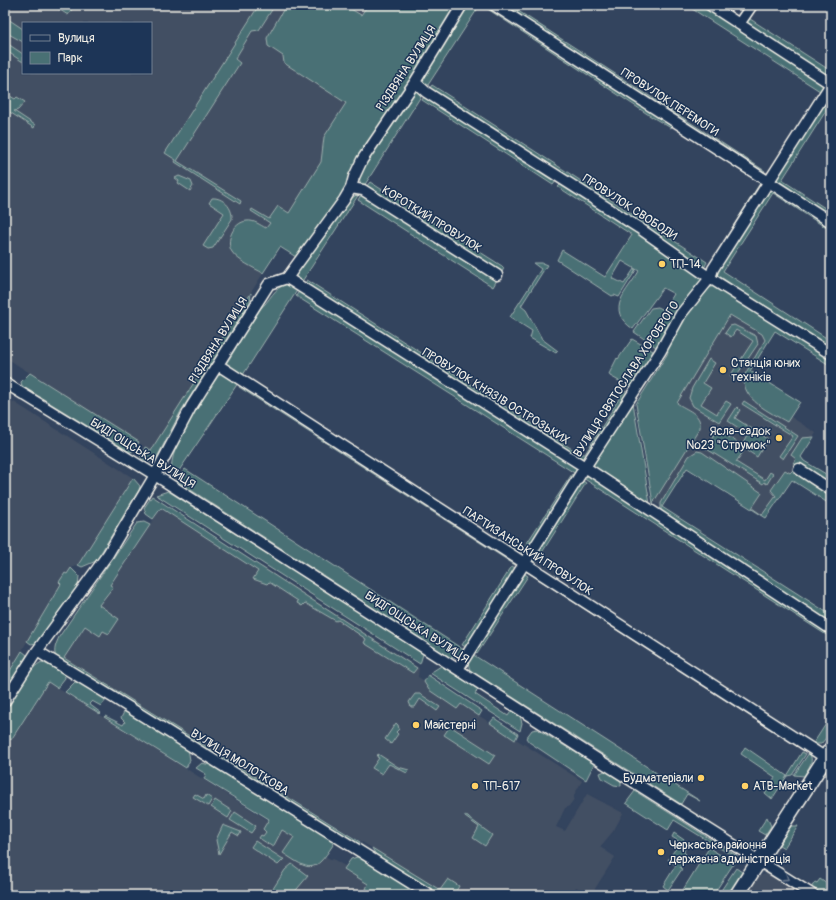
<svg xmlns="http://www.w3.org/2000/svg" width="836" height="900" font-family="Pangolin,sans-serif">
<rect width="100%" height="100%" fill="#33445e"/>
<filter id="ink" filterUnits="userSpaceOnUse"><feTurbulence type="fractalNoise" baseFrequency=".025" numOctaves="2"/><feDisplacementMap in="SourceGraphic" scale="8" xChannelSelector="R" yChannelSelector="G"/><feConvolveMatrix kernelMatrix="1 2 1 2 8 2 1 2 1" color-interpolation-filters="sRGB"/></filter>
<g filter="url(#ink)">
<path fill="#434f63" fill-rule="evenodd" d="M5 5H389L419 26 151 451 5 357ZM23 23H151V73H23Z
M712 290 775 330 750 372 800 402 791 417 816 433 801 456 804 461 766 518 687 468 662 507 652 501 645 396Z
M6 397 133 478 78 565 71 568 61 584 5 679Z
M161 508 259 571 262 566 378 641 419 668 418 677 582 781 574 795V799L569 806 565 808 556 827 565 831 587 794 623 813 614 830 600 847 615 857 591 895 576 887 571 895H448L64 658 112 587 110 585Z
M48 682 325 856 332 860 333 859 393 895H5V750Z
M768 873 771 874 804 895H747L757 877Z"/>
<path fill="#497074" stroke="#9eb0ae" d="M52 5H68L73 8 68 15Z
M259 5H275L259 30 252 31 235 59 240 63 177 161 241 201 240 204 175 162 176 160 165 153Z
M286 5H344L361 15 368 5H459L430 48 409 85 378 127 353 170 342 197 330 211 292 267 287 271 296 257 280 247 263 273C254 268 238 261 232 252 225 242 233 222 247 221 254 220 260 225 266 228L270 223 251 211 252 209 269 219 278 206 289 213 321 162 324 137 346 103 284 63 283 56 268 46 267 38Z
M467 5H480L426 88 422 83V78L444 37Z
M488 5 760 179 758 182 672 126 671 128 652 117 483 6Z
M497 5H509L765 171 763 174Z
M686 5H702L823 84V93Z
M5 17 23 29V42L5 32Z
M747 17 831 71V76L829 77 746 23Z
M5 42 23 54V62L5 50Z
M432 85 707 262 704 268 429 89Z
M417 89 423 93 364 186 361 185 359 177 361 170 414 90Z
M5 93 15 99 17 97 25 102 18 110 14 111 35 125 34 128 5 109Z
M425 95 556 178V181L553 185 422 100Z
M825 98 831 103 782 180 831 212V219L779 186 777 177Z
M179 176 191 181 193 186 190 191 178 183 179 181 175 178Z
M762 180 763 182 712 265 707 268Z
M370 182 502 266 504 268 501 274 366 187Z
M562 183 692 267 702 280 656 347 634 332 651 308 658 307 664 310 674 294 663 288 633 329C604 309 627 292 639 271L622 261 612 278 624 284 634 269 636 270 619 297 614 295 612 296 557 260 562 250 605 277 632 235 558 187Z
M770 188 831 226V231L773 193 723 271 831 341V350L716 274V271Z
M359 194 301 283 294 276C305 261 344 197 359 194Z
M361 195H364L497 280 493 287 358 200Z
M212 198C223 197 233 208 232 219L213 248 208 249 203 246 224 213 209 203Z
M533 263H542L547 265 521 306 526 310 542 339 558 351 556 353 530 338 532 331 510 317 541 269Z
M307 280 580 454H585L624 391 627 393V397L586 457 577 459 304 285Z
M287 284 298 289 241 378 226 366V364L260 309C270 301 274 287 287 284Z
M714 286 831 358V366L775 331 750 371 800 402 787 422C770 412 741 400 744 376L765 340 762 334 730 315 677 403C686 410 702 413 700 428L653 503 636 404 668 353 667 348 685 314 709 288Z
M300 290 577 468 576 474 296 296Z
M251 293 250 302 181 411 155 461 149 462 142 459 141 456 145 447 151 450Z
M734 325 756 336 758 344 734 379 730 376 753 341 736 330 731 337 725 333 730 326Z
M632 339 653 351 636 384 630 387 610 376 609 374 617 358 618 359Z
M709 359 715 363 703 383 711 388 701 404 717 414 726 401 731 404 719 422 693 406 689 398 692 388Z
M30 373 139 442 133 451 130 452 22 386 21 382Z
M220 373 238 383 174 478C160 456 207 393 220 373Z
M240 385 513 561 515 565 239 387Z
M744 401 798 436 783 459 779 456 793 436 742 404Z
M633 403 650 504 592 468 593 461 627 407Z
M737 407 740 410 735 418 768 439 757 457 745 449 736 462 765 480 770 472 773 474 767 484 764 482 763 484 705 448 717 430 742 445 748 434 728 421Z
M814 437 801 457 804 461 831 477V488L793 463 796 459 791 455 802 438Z
M697 451 702 452 762 493 752 508 762 515 776 496 771 490 785 470 790 473 793 470 797 472 796 474 831 497V505L792 480 766 518 687 468 662 507 831 615V624L661 513V503L689 456Z
M185 469 464 650 457 657 451 658 177 481Z
M572 474 575 476 524 555 521 552Z
M588 476 593 477 831 632V638L583 478Z
M133 478 140 486 139 490 96 561 82 567 78 565Z
M581 480 586 483 536 562 530 558Z
M168 491 417 649 423 654 420 664 156 495Z
M152 496 417 668 413 673 364 643 366 639 338 620 336 621 305 603 302 606 297 603 298 601 269 582 267 584 253 579 258 571 161 508 153 519 146 514 144 508Z
M144 522 150 525 110 585 113 587 99 605 119 619 109 634 103 631 100 636 85 626 64 658 360 842 359 844 56 657C53 650 56 644 59 637L137 523Z
M512 566 515 568 514 571 466 647 462 645Z
M71 568 79 576 78 587 36 643 31 644 27 641 61 584 59 582 65 573 67 574Z
M524 570 529 571 805 748 803 750Z
M522 572 528 576 477 654 474 651Z
M22 651 27 655 5 691V679Z
M472 654 700 801 687 794 681 804 470 670 468 663Z
M42 662 64 673 65 678 57 688 48 682 11 740 5 735C5 727 3 716 5 709 8 698 32 665 42 662Z
M441 666 478 689 475 694 508 716 512 710 520 716 522 723 520 731 430 673Z
M428 675 482 711 479 716 461 704 457 709 429 690 424 682Z
M75 682H80L107 699 101 706 92 701 89 704 101 713 100 714 65 692Z
M415 694H420L440 707 437 711 420 699 415 707H411L409 702Z
M125 710 188 749 190 760 186 768 104 717 105 716 123 725 125 722 121 718Z
M831 716V732L821 744H813Z
M494 718 518 734 515 740 490 723Z
M396 723 398 725 399 729 396 732 398 734 391 744 385 739Z
M450 726 495 755 489 764 444 735Z
M537 729 594 764 586 780 529 742 526 738 532 730Z
M745 747 787 776 802 752 806 754 792 775 787 776 772 799 765 793 775 777 741 754Z
M809 753C815 761 808 768 804 776L794 775Z
M378 754 398 767 409 770 407 773 389 764 382 774 372 768 379 758 377 757Z
M202 763 214 766 331 838 333 845C314 874 310 871 283 853L294 837 282 830 273 847 259 838 261 835 263 836 266 832 263 829 269 819 204 779 206 774 196 768Z
M605 771 621 781V786L614 785 602 778 600 773Z
M635 791 737 856 736 858 674 820 668 830 626 803Z
M195 794 204 799 206 795 212 799 208 806 193 797Z
M215 800 232 811 228 818 211 807Z
M235 812 256 826 251 833 230 820Z
M465 815 492 835 485 846 473 838 479 827 465 817Z
M767 817 771 826 765 835 758 831Z
M223 825 241 832 239 836 232 832 219 854 216 840Z
M791 826H798L784 848 779 845Z
M674 833 687 842 684 852 686 854 683 858 685 859 680 868 682 869 668 890 663 886 676 865 668 860 680 842 672 837Z
M255 841 283 859H284L278 865 251 847Z
M372 848 440 890 448 879 459 886 454 895H439L377 857Z
M709 848 734 863 713 895H684L681 893Z
M360 856 421 895H376L366 889 368 884 344 869 351 859Z
M292 864 308 876 292 895H269L285 870Z
M736 868 742 872 727 895H718Z
M820 879 831 887V895H823L811 888 815 882 817 883Z"/>
<g fill="none" stroke-linecap="round" stroke-linejoin="round">
<defs>
<path id="street" d="M494 5 831 222
M710 5 831 84
M739 24 752 5
M415 82 426 92 639 228 710 278 831 354
M351 188 363 190 497 275
M287 278 585 467 831 629
M218 365 826 758
M5 383 155 475 602 762 813 895
M799 469 831 490
M37 651 114 698 430 895
M458 669 585 467 660 352 681 314 710 278 713 269 831 84
M5 701 37 651 108 554 155 475 191 407 269 284 287 278 344 200 351 188 354 177 362 160 415 82 462 5"/>
<path id="secondary" d="M737 895 831 749"/>
</defs>
<use href="#street" stroke="#f4f1e8" stroke-width="13"/>
<use href="#secondary" stroke="#f4f1e8" stroke-width="17"/>
<use href="#street" stroke="#1d3557" stroke-width="10"/>
<use href="#secondary" stroke="#1d3557" stroke-width="14"/>
</g>
<defs><path id="oneway-chevron" d="M-2-3.5L2.5 0L-2 3.5" fill="none" stroke-width="1.6" stroke-linecap="round" stroke-linejoin="round"/></defs>
<use stroke="#68778a" href="#oneway-chevron" transform="translate(786 878) rotate(33)"/>
</g>
<g fill="#ffd166" stroke="#1d3557" stroke-width="1.5">
<circle cx="662" cy="264" r="4"/>
<circle cx="723" cy="370" r="4"/>
<circle cx="779" cy="438" r="4"/>
<circle cx="416" cy="725" r="4"/>
<circle cx="701" cy="778" r="4"/>
<circle cx="475" cy="786" r="4"/>
<circle cx="745" cy="786" r="4"/>
<circle cx="661" cy="852" r="4"/>
</g>
<g text-anchor="middle" stroke-width="3" stroke-linejoin="round" paint-order="stroke">
<g font-size="12" fill="#f4f1e8" stroke="#1d3557">
<text transform="translate(406 68) rotate(-57)" y="4">РІЗДВЯНА ВУЛИЦЯ</text>
<text transform="translate(670 102) rotate(33)" y="4">ПРОВУЛОК ПЕРЕМОГИ</text>
<text transform="translate(630 207) rotate(33)" y="4">ПРОВУЛОК СВОБОДИ</text>
<text transform="translate(432 219) rotate(32)" y="4">КОРОТКИЙ ПРОВУЛОК</text>
<text transform="translate(218 340) rotate(-58)" y="4">РІЗДВЯНА ВУЛИЦЯ</text>
<text transform="translate(626 379) rotate(-57)" y="4">ВУЛИЦЯ СВЯТОСЛАВА ХОРОБРОГО</text>
<text transform="translate(496 396) rotate(32)" y="4">ПРОВУЛОК КНЯЗІВ ОСТРОЗЬКИХ</text>
<text transform="translate(143 453) rotate(32)" y="4">БИДГОЩСЬКА ВУЛИЦЯ</text>
<text transform="translate(528 551) rotate(33)" y="4">ПАРТИЗАНСЬКИЙ ПРОВУЛОК</text>
<text transform="translate(417 627) rotate(33)" y="4">БИДГОЩСЬКА ВУЛИЦЯ</text>
<text transform="translate(240 762) rotate(32)" y="4">ВУЛИЦЯ МОЛОТКОВА</text>
</g>
<g font-size="12" fill="#f4f1e8" stroke="#1d3557" text-anchor="start">
<text x="670" y="268">ТП-14</text>
<text x="731" y="367">Станція юних<tspan x="731" dy="14">техніків</tspan></text>
<text x="771" y="435" text-anchor="end">Ясла-садок<tspan x="771" dy="14">№23 "Струмок"</tspan></text>
<text x="424" y="729">Майстерні</text>
<text x="693" y="782" text-anchor="end">Будматеріали</text>
<text x="483" y="790">ТП-617</text>
<text x="753" y="790">ATB-Market</text>
<text x="669" y="849">Черкаська районна<tspan x="669" dy="14">державна адміністрація</tspan></text>
</g>
</g>
<rect width="836" height="900" fill="none" stroke="#1d3557" stroke-width="20"/>
<rect x="10" y="10" width="816" height="880" fill="none" stroke="#f4f1e8" stroke-width="1.5" filter="url(#ink)"/>
<rect x="22" y="22" width="130" height="52" fill="#1d3557" stroke="#738091"/>
<rect x="30" y="35" width="20" height="6" fill="#1d3557" stroke="#738091"/>
<text x="58" y="42" font-size="12" fill="#f4f1e8">Вулиця</text>
<rect x="30" y="52" width="20" height="12" fill="#497074" stroke="#738091"/>
<text x="58" y="62" font-size="12" fill="#f4f1e8">Парк</text>
</svg>
